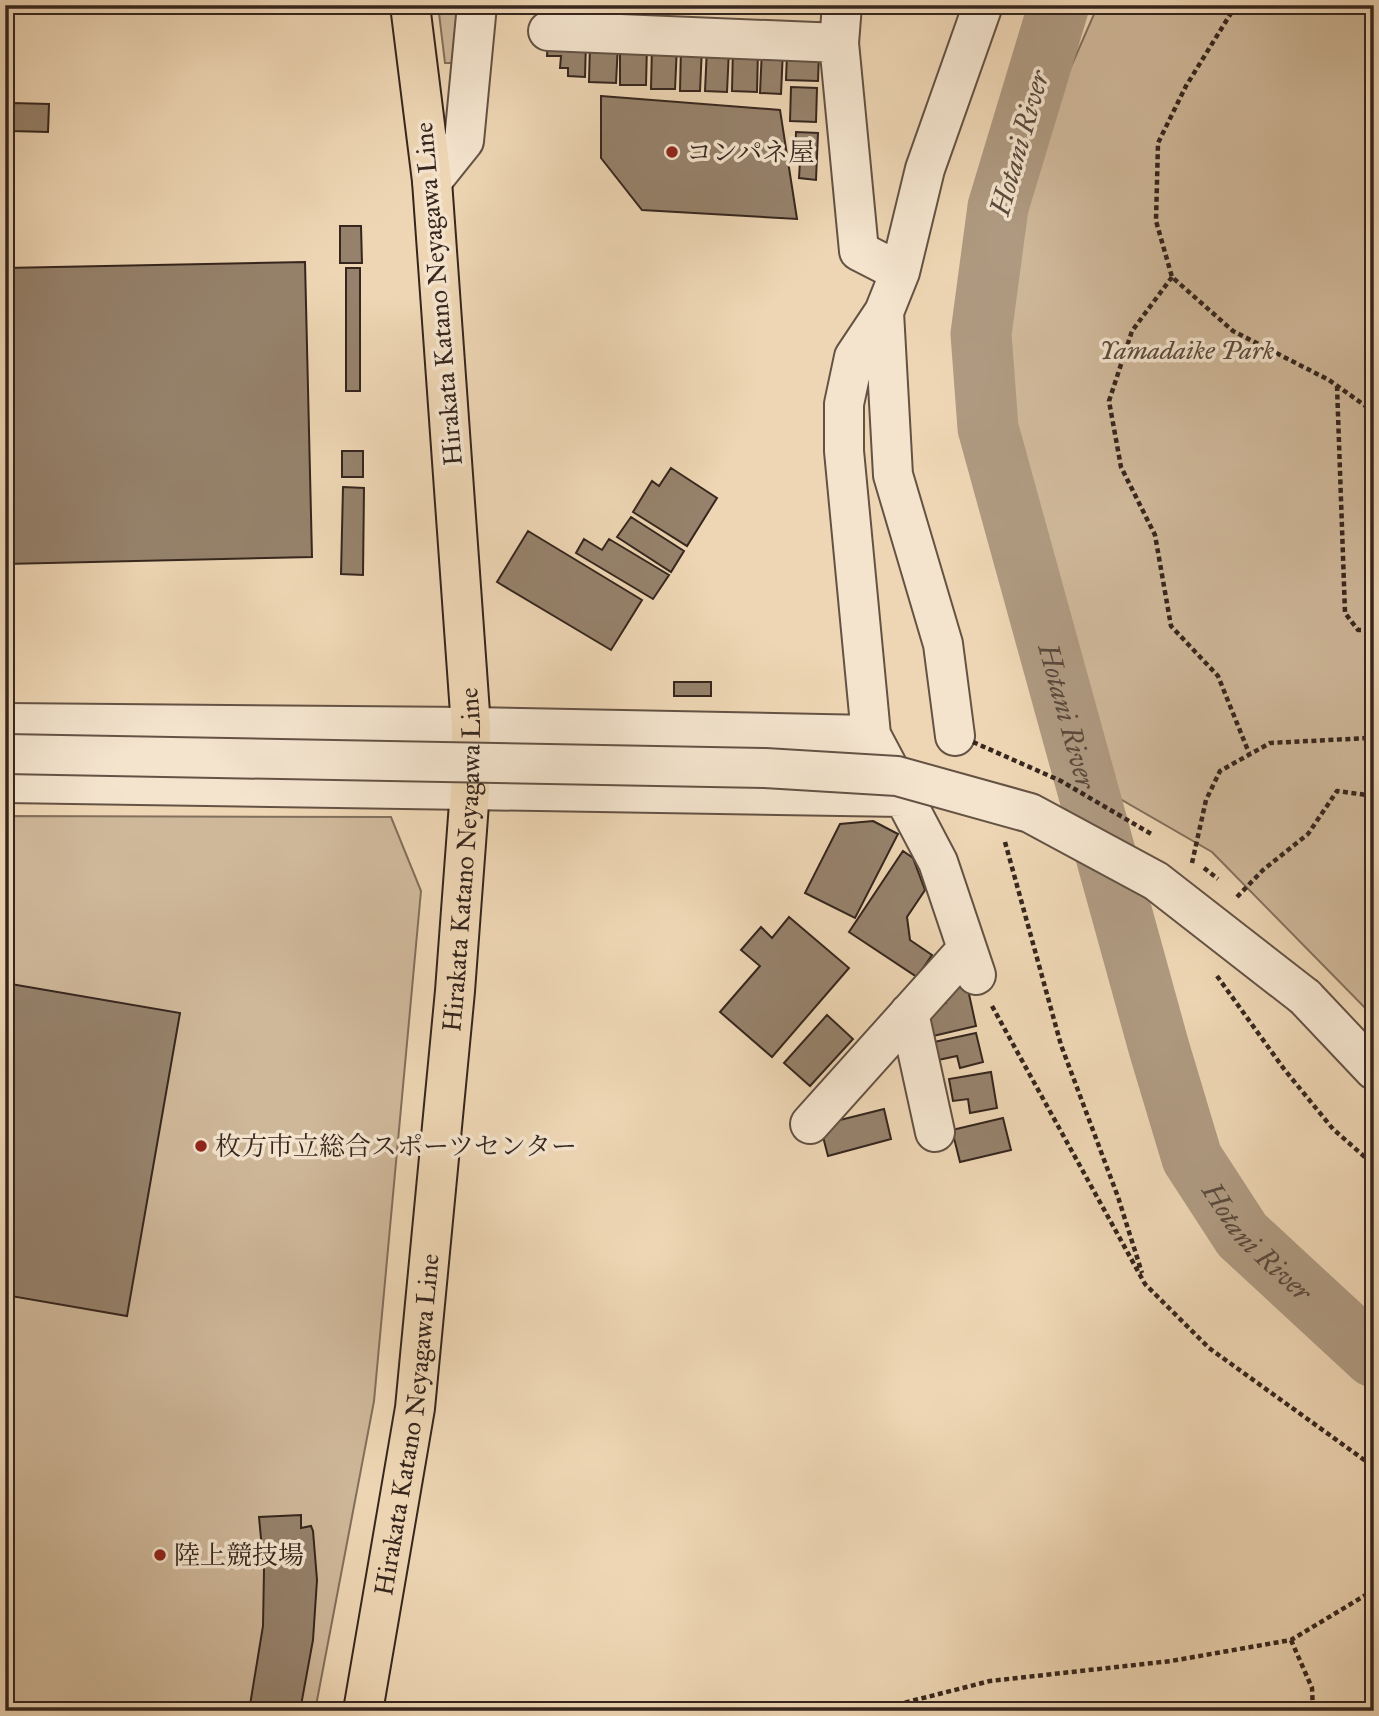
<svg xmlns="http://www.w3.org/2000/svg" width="1379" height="1716" font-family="'IM FELL Great Primer','Noto Serif JP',serif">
<rect width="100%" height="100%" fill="#eed6b4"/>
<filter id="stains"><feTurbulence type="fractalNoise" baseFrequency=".00286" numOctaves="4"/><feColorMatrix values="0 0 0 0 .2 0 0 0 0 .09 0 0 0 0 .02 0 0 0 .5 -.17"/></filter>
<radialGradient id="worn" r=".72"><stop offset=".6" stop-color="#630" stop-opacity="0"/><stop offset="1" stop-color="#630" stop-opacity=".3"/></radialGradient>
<path fill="#cfb89a" stroke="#826f5c" stroke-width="2" d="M438 5H466L461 63H445Z
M1098 5H1374V1017L1212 852 1103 789 1042 584 1002 420 998 307 1017 190Z
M5 816 391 817 421 891 374 1401 315 1711H5Z"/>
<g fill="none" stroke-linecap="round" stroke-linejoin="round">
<path stroke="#af9a81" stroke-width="61" id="s1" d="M1059 5 998 207 981 334 988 428 1159 1048 1192 1158 1242 1235 1374 1357"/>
</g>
<path fill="#96826c" stroke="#36261e" stroke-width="2" d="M598 5H631V9L598 7Z
M638 5H672L671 12 637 10Z
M708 5H741V10L708 9Z
M748 5H783V13L747 12Z
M788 5H822V13H788Z
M548 39 586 41 585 77 568 76V68H560L561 56H547Z
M590 43 618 44 616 83 589 82Z
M620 44 647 45 646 85H620Z
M652 45 677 46 675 89H651Z
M681 47H702L700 91H680Z
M707 47 729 49 727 92 705 91Z
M733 48 758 49 757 92 732 91Z
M762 49 783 50 781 94 760 93Z
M787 53 819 54 818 81 786 80Z
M791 87 817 88 816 122 790 121Z
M601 96 780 110 797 219 642 210 601 158Z
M12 103 49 104 48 132 11 131Z
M796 132 818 133 816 180 799 178 800 161 795 160Z
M340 226H361L362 263H340Z
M305 262 312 557 5 564V268Z
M346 268H360V391H346Z
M342 451H363V477H342Z
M671 468 717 498 687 546 633 512 652 481 659 486Z
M343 487 364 488 363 575 341 574Z
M631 517 684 551 671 572 617 537Z
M528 531 642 600 611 650 497 582Z
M584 539 602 550 609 539 669 575 653 599 576 553Z
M674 682H711V696H674Z
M873 821 898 834 855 918 805 893 840 824Z
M903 851 913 858 925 890 907 917 910 940 932 955 917 977 849 932Z
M789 917 849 968 772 1057 720 1012 760 966 741 950 761 927 772 938Z
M5 983 180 1013 127 1316 5 1295Z
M967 985 976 1026 933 1036 926 1007 946 1003 943 990Z
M827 1015 853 1039 810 1086 784 1063Z
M976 1033 983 1062 960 1068 957 1056 938 1060 934 1042Z
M991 1072 997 1108 970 1113 968 1099 953 1101 949 1079Z
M884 1109 891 1139 828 1156 820 1125Z
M1003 1118 1011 1150 960 1162 952 1130Z
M301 1515V1528L311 1526 313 1531 317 1580 313 1640 300 1711H249L263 1626 264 1570 259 1517Z"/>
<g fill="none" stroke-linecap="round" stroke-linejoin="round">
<defs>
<path id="minor" d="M842 5 839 43 859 251 900 272
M548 31 839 43
M432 181 464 141 477 5
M884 312 854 357 844 404V451L871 735 938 862 976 975
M471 727 871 735
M955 736 943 644 893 475 884 312 900 272 925 169 983 5
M470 790 903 797
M909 1013 935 1132
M810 1124 967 949"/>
<path id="tertiary" d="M5 723 471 727
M5 783 470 790
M1305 997 1374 1070"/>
<g id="primary">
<path id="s2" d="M363 1711 415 1408 455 991 470 790 471 727 432 181 410 5"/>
</g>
</defs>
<use href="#minor" stroke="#645244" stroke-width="42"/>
<use href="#tertiary" stroke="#645244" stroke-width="42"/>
<use href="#primary" stroke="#36261e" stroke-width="42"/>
<path stroke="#36261e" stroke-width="4.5" stroke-dasharray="5 3.5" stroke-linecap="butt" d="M1236 5 1186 86 1158 143 1156 221 1172 277 1233 331 1329 380 1374 412
M1172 277 1132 331 1109 401 1121 467 1155 535 1171 626 1218 676 1249 753
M1337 386 1345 613 1358 630H1374
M1005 842 1061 1045 1118 1197 1142 1273
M1192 863 1206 800 1220 771 1270 743 1369 738 1374 740
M1237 897 1263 870 1308 834 1337 791 1374 796
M1217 976 1284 1069 1333 1129 1374 1165
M992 1006 1145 1284 1209 1348 1374 1467
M1291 1640 1312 1688 1313 1711
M872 1711 990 1681 1171 1661 1291 1640 1374 1590"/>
<use href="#minor" stroke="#f4e4ce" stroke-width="38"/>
<use href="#tertiary" stroke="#f4e4ce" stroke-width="38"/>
<use href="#primary" stroke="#eed6b4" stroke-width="38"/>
<defs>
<path id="tertiary-bridge" d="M5 754 765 768 897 776 1030 813 1156 881 1305 997"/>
</defs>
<use href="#tertiary-bridge" stroke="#645244" stroke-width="42" stroke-linecap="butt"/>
<path stroke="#36261e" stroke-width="4.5" stroke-dasharray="5 3.5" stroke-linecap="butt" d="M973 742 1061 781 1153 835
M1204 868 1218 879"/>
<use href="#tertiary-bridge" stroke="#f4e4ce" stroke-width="38"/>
</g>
<g fill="#8f2418" stroke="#f4e4ce" stroke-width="2.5">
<circle cx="672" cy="152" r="7"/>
<circle cx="201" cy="1146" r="7"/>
<circle cx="160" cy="1555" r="7"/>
</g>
<g text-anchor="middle" stroke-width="7" stroke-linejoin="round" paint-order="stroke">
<g font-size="26" fill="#36261e" stroke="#f4e4ce" text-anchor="start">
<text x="686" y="161">コンパネ屋</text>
<text x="215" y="1155">枚方市立総合スポーツセンター</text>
<text x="174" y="1564">陸上競技場</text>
</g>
<g font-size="26" fill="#36261e" stroke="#f4e4ce">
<text transform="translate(438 294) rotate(-95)" y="9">Hirakata Katano Neyagawa Line</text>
<text dy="9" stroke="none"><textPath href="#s2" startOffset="858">Hirakata Katano Neyagawa Line</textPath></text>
<text dy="9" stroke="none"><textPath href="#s2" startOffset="290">Hirakata Katano Neyagawa Line</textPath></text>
</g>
<g font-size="26" font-style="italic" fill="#5c4a3d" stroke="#f4e4ce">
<text x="1187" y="359">Yamadaike Park</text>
</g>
<g font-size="28" font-style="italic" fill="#5a493c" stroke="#f4e4ce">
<text transform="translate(1019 143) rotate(-74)" y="10">Hotani River</text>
<text dy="10" stroke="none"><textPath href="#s1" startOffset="732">Hotani River</textPath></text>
<text dy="10" stroke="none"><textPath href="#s1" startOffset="1298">Hotani River</textPath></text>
</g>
</g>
<rect width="1379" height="1716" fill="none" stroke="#eed6b4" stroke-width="28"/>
<rect x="7" y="7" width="1365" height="1702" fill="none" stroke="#36261e" stroke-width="3.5"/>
<rect x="14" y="14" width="1351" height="1688" fill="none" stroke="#36261e" stroke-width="2"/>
<rect width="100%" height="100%" filter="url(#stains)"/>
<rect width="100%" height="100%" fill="url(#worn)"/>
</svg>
